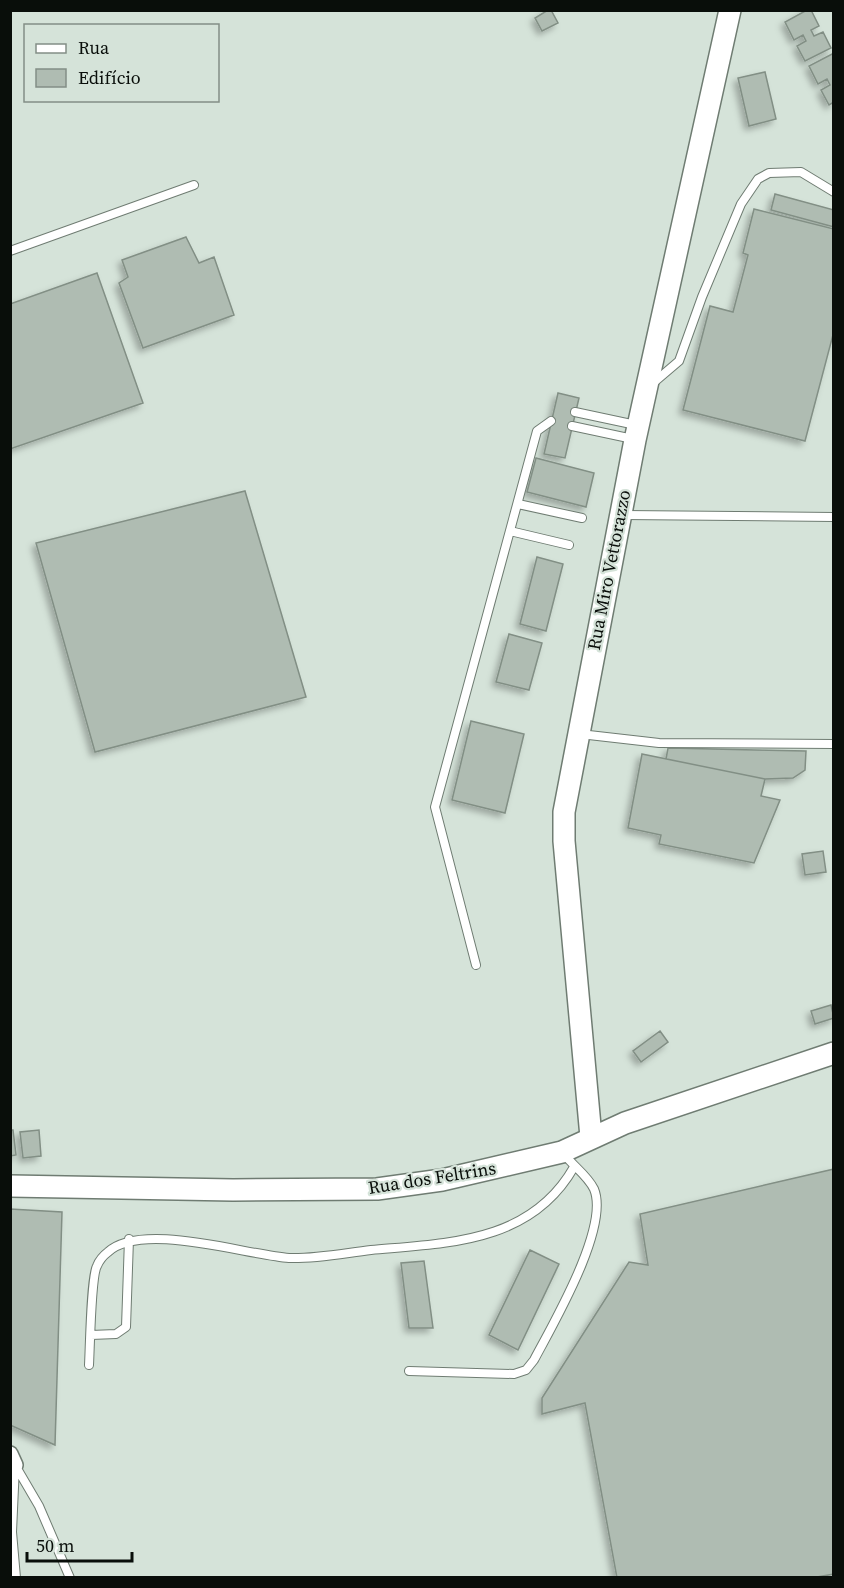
<svg xmlns="http://www.w3.org/2000/svg" width="844" height="1588" font-family="'Source Serif 4',serif">
<defs>
<filter id="shadow"><feDropShadow dx="-4" dy="4" stdDeviation="3" flood-color="#0004"/></filter>
</defs>
<rect width="100%" height="100%" fill="#d5e3d9"/>
<path fill="#afbcb2" stroke="#828f85" stroke-width="1.5" filter="url(#shadow)" d="M548 10H551L558 23 542 31 535 18Z
M807 10H811L819 26 811 30 814 36 823 32 831 48 805 61 797 46 806 41 803 35 794 40 785 22Z
M834 53V102L829 105 821 90 830 85 827 79 818 84 809 66Z
M765 72 776 119 749 126 738 78Z
M775 194 834 210V227L771 210Z
M754 209 834 229V331L805 441 683 410 710 306 733 312 748 255 743 253Z
M186 237 199 263 214 257 234 315 143 348 119 283 128 277 122 260Z
M97 273 143 403 10 449V304Z
M558 393 579 398 565 458 544 454Z
M536 458 594 473 586 507 527 492Z
M245 491 306 697 95 752 36 543Z
M537 557 563 564 546 631 520 624Z
M509 634 542 643 529 690 496 682Z
M471 721 524 734 505 813 452 800Z
M668 748 806 751 805 770 793 778 765 779 666 759Z
M642 754 765 779 761 796 780 800 754 863 659 844 661 835 628 828Z
M823 851 826 872 805 875 802 854Z
M831 1005 834 1018 815 1024 811 1011Z
M660 1031 668 1042 641 1062 633 1051Z
M10 1130H13L16 1155 10 1156Z
M39 1130 41 1156 23 1158 20 1132Z
M834 1169V1574L811 1578H617L585 1403 542 1414V1398L629 1262 648 1265 640 1214Z
M10 1209 62 1212 55 1445 10 1425Z
M530 1250 559 1264 518 1350 489 1335Z
M424 1261 433 1328H409L401 1263Z"/>
<g fill="none" stroke-linecap="round" stroke-linejoin="round">
<defs>
<path id="lane" d="M10 251 194 185
M652 384 679 361 702 297 741 204 758 179 769 173 801 172 834 192
M575 412 636 425
M572 426 633 439
M518 504 582 518
M624 515 834 517
M510 531 569 545
M580 734 659 743 834 744
M476 965 435 807 537 431 551 421
M91 1335 116 1334 126 1327 129 1239
M89 1365C90 1348 91 1276 97 1266 99 1261 104 1255 108 1252 142 1221 246 1255 289 1258 315 1259 345 1253 371 1250 448 1243 531 1243 574 1167
M409 1371 514 1374 526 1370 534 1360C553 1324 610 1227 594 1189 587 1175 573 1166 564 1154
M15 1465 39 1506 70 1578
M15 1465 12 1532 16 1578"/>
<path id="street" d="M10 1454 15 1465"/>
<path id="secondary" d="M591 1137 564 841V812L635 440 730 10
M10 1186 233 1190 377 1189 442 1180 562 1152 625 1123 834 1053"/>
</defs>
<use href="#lane" stroke="#6f7c72" stroke-width="10"/>
<use href="#street" stroke="#6f7c72" stroke-width="18"/>
<use href="#secondary" stroke="#6f7c72" stroke-width="24"/>
<use href="#lane" stroke="#fff" stroke-width="8"/>
<use href="#street" stroke="#fff" stroke-width="15"/>
<use href="#secondary" stroke="#fff" stroke-width="21"/>
</g>
<g text-anchor="middle" stroke-width="4.5" stroke-linejoin="round" paint-order="stroke">
<g font-size="18" fill="#090e0a" stroke="#d5e3d9">
<text transform="translate(609 570) rotate(-79)" y="6">Rua Miro Vettorazzo</text>
<text transform="translate(432 1178) rotate(-9)" y="6">Rua dos Feltrins</text>
</g>
</g>
<rect width="844" height="1588" fill="none" stroke="#090e0a" stroke-width="24"/>
<rect x="24" y="24" width="195" height="78" fill="#d5e3d9" stroke="#838e86" stroke-width="1.5"/>
<rect x="36" y="44" width="30" height="9" fill="#ffffff" stroke="#838e86" stroke-width="1.5"/>
<text x="78" y="54" font-size="18" fill="#090e0a">Rua</text>
<rect x="36" y="69" width="30" height="18" fill="#afbcb2" stroke="#838e86" stroke-width="1.5"/>
<text x="78" y="84" font-size="18" fill="#090e0a">Edifício</text>
<path d="M27 1552v9h105v-9" fill="none" stroke="#090e0a" stroke-width="3"/>
<text x="36" y="1552" font-size="18" fill="#090e0a" stroke="#d5e3d9" stroke-width="4.5" paint-order="stroke">50 m</text>
</svg>
